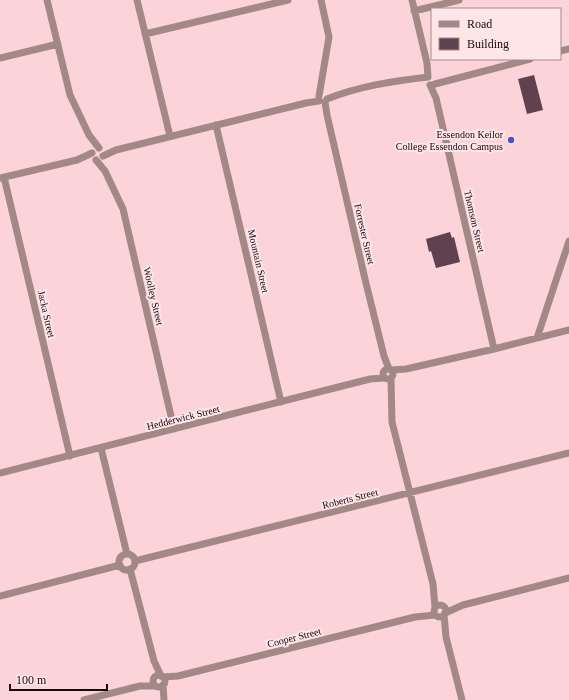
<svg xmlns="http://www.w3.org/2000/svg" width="569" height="700" font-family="'Times New Roman',serif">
<rect width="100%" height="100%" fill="#fcd3d8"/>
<path fill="#5f414f" d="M534 75 543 110 527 114 518 79Z
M450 232 452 238 454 237 460 262 436 268 431 251 429 252 426 239Z"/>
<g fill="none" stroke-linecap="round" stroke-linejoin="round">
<path stroke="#a28986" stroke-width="7" d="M47 0 70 95 89 135 99 148
M137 0 170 136
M412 0 427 63 428 77
M414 11 459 0
M145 34 288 0
M560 51 569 49
M0 58 58 44
M435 84 530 59
M430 85 436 98 494 349
M319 96 329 37 321 0
M327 99C359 86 394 81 428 77
M325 102 327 115 365 279 384 356 389 369
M216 125 281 402
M103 156 116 150 306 103 319 101
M96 160 105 171 123 209 174 429
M4 177 70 456
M0 178 77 160 92 153
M537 338 569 241
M383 374a5 5 0 1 1 10 0a5 5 0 1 1-10 0Z
M391 370 406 369 494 349 569 330
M391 379 392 422 433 584 435 607
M101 448 127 554
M0 473 370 379 384 378
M119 562a8 8 0 1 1 16 0a8 8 0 1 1-16 0Z
M135 561 569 453
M130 569 154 661 161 676
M0 596 120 565
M434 611a6 6 0 1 1 12 0a6 6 0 1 1-12 0Z
M445 613 463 605 569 578
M444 615 446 637 462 700
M153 681a6 6 0 1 1 12 0a6 6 0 1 1-12 0Z
M163 677 178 676 415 617 435 615
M163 685 164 700
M84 700 140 686H155"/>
</g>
<circle fill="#514fc6" stroke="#fee5e8" stroke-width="1.5" cx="511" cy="140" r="4"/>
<g text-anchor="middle" stroke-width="4" stroke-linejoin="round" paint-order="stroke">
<g font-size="10" fill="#170a0d" stroke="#fee5e8" text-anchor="end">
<text x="503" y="138">Essendon Keilor<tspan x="503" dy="12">College Essendon Campus</tspan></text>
</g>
<g font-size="10" fill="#170a0d" stroke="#fee5e8">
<text transform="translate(475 221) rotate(77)" y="4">Thomson Street</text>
<text transform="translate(365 234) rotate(77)" y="4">Forrester Street</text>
<text transform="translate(259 261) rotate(77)" y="4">Mountain Street</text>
<text transform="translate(154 296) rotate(77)" y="4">Woolley Street</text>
<text transform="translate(47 314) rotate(77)" y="4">Jacka Street</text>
<text transform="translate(183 417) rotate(-14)" y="4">Hedderwick Street</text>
<text transform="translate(350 498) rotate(-14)" y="4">Roberts Street</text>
<text transform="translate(294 637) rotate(-14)" y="4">Cooper Street</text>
</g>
</g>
<rect x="431" y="8" width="130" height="52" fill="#fee5e8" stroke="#a28d90"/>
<rect x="439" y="21" width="20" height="6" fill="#a28986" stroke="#a28d90"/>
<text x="467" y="28" font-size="12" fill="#170a0d">Road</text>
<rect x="439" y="38" width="20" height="12" fill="#5f414f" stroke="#a28d90"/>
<text x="467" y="48" font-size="12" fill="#170a0d">Building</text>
<path d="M10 684v6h97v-6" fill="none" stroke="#170a0d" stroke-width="2"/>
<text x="16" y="684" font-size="12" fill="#170a0d" stroke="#fee5e8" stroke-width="3" paint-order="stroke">100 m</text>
</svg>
